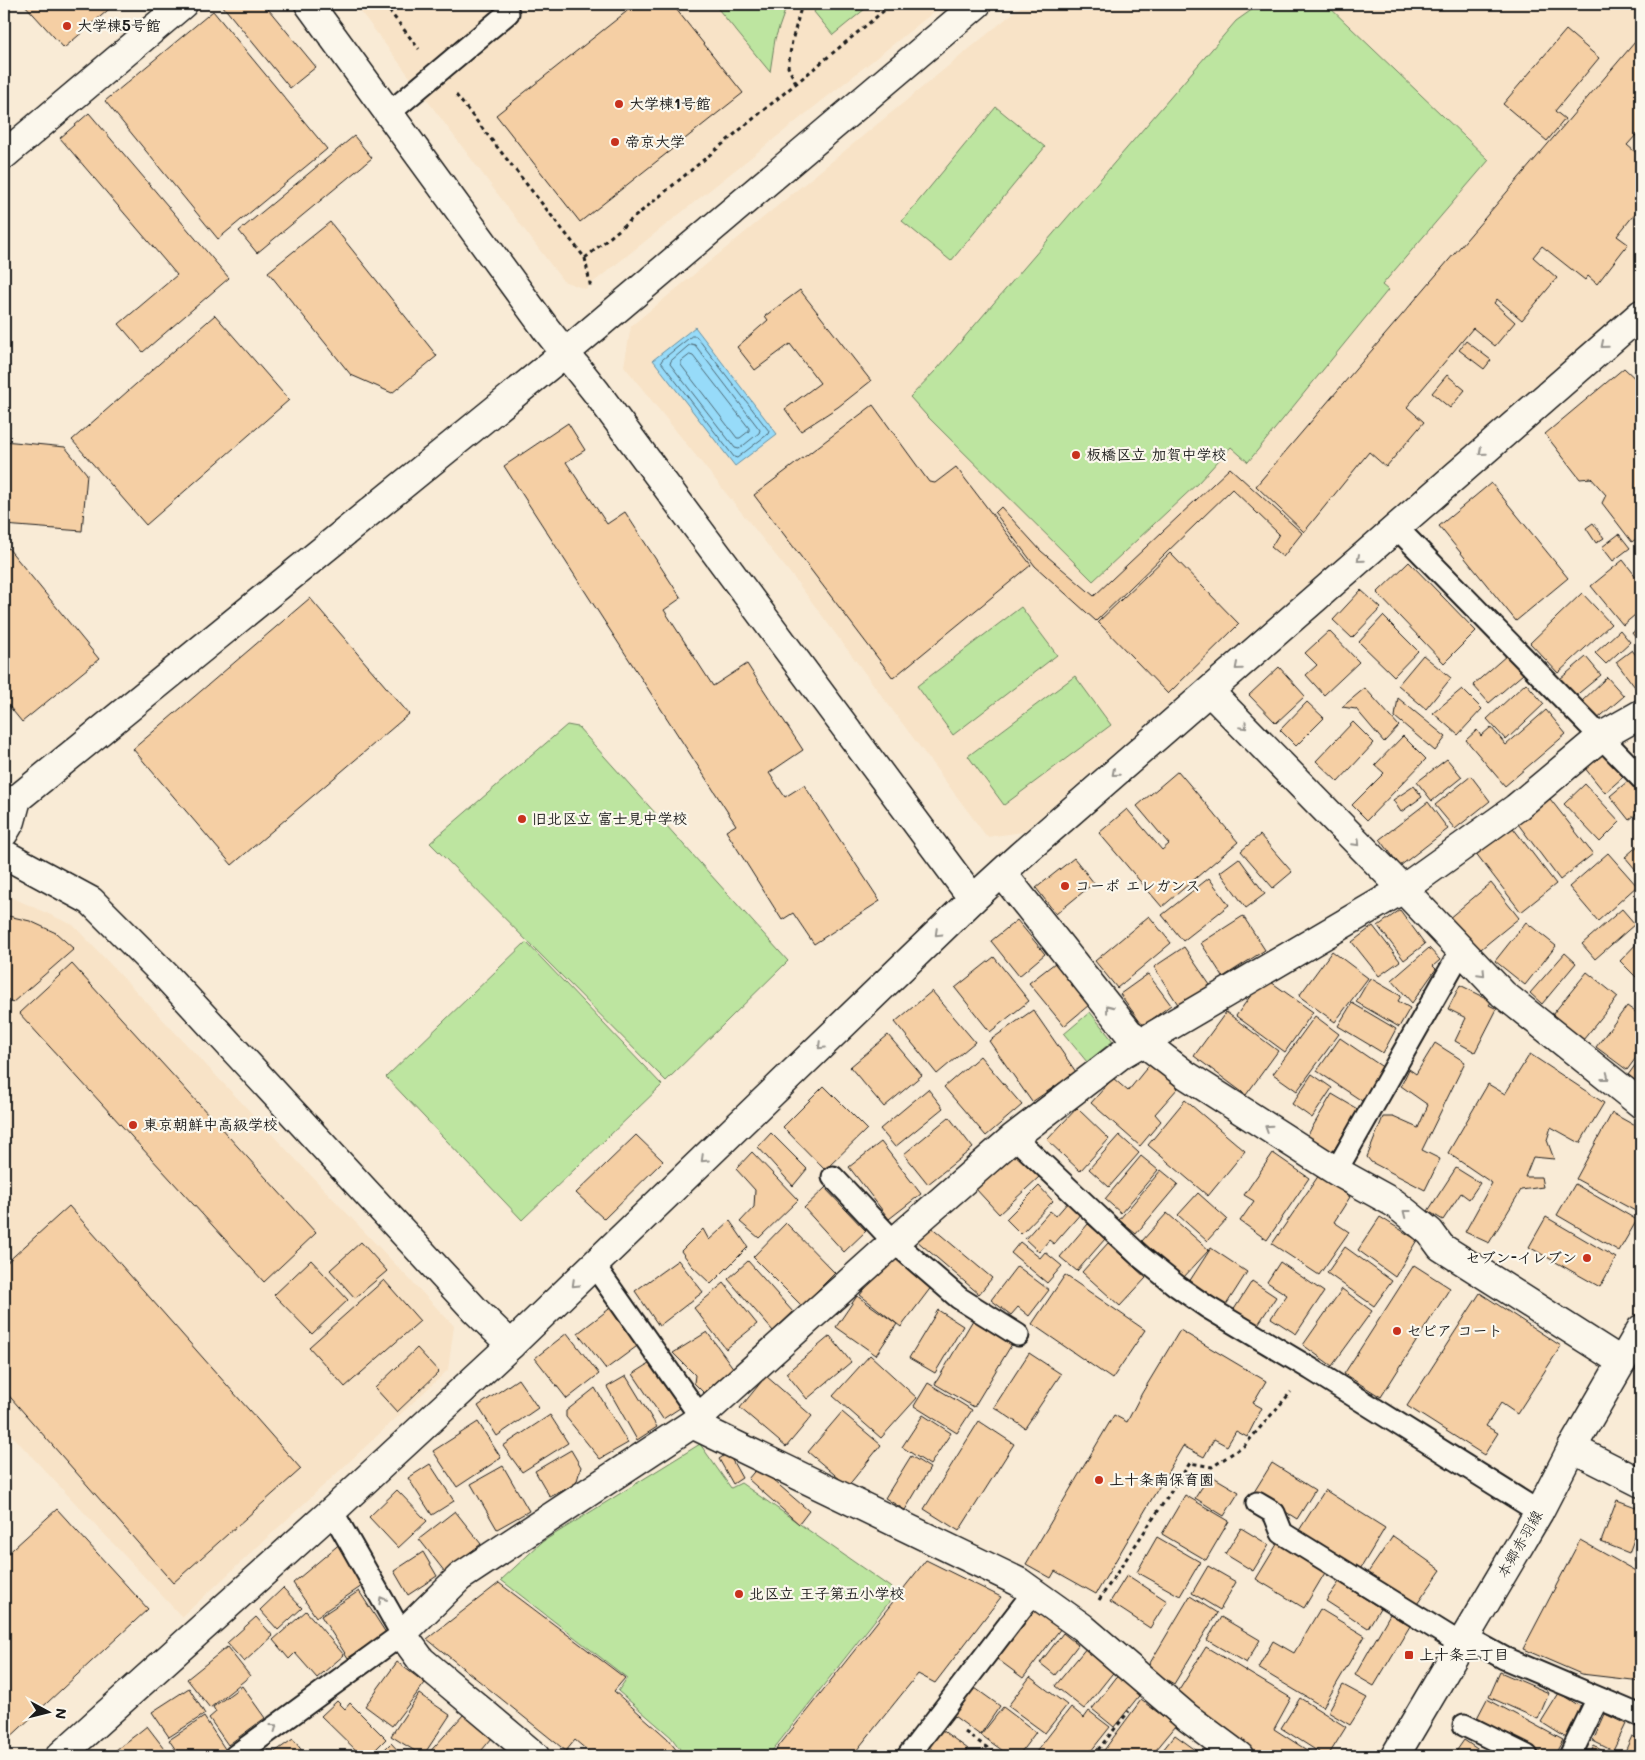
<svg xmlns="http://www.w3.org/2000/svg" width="1645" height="1760" font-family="Mali,'Klee One',sans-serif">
<rect width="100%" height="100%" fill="#f9ebd6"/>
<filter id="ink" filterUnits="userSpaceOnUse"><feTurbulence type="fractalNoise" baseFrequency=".02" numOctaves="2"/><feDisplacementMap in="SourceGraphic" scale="10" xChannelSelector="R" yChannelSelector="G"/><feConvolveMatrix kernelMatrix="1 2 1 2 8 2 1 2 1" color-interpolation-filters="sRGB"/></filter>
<g filter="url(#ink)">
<path fill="#f8e3c7" d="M355 4H944L585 289 563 281Z
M1024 4H1641V281L1638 296 1023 832 987 837 794 578 624 366 631 326Z
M4 894 73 925 454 1326 448 1370 182 1617 4 1427Z"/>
<path fill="#bde5a0" stroke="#6c805e" d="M714 4 787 5 775 39 770 72Z
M818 4H871L833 35 814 12Z
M1260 4H1326L1489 160 1382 285 1388 290 1248 462 1231 447 1198 483 1093 581 926 415 910 397 938 368 1236 21Z
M996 107 1045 147 951 261 902 221Z
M1021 607 1057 655 953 735 917 686Z
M1075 676 1111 725 1004 805 968 756Z
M567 725 578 727 788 961 666 1081 430 843Z
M526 942 662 1085 522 1220 386 1077Z
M1090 1012 1113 1041 1087 1062 1064 1034Z
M700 1444 731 1488 741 1483 897 1592 768 1756H685L671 1737 618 1691 627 1678 501 1580 542 1542Z"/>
<path fill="#97dbf9" stroke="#668fa1" d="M695 327 777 434 735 466 653 360Z"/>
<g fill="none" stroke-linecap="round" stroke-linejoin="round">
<path stroke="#4d6874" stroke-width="1" d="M692 336H696L769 431 768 434 737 458 734 457 661 362 662 360Z
M691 344 695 345 760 430 759 433 739 449 735 448 670 364 671 361Z
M690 355 693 356 749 428V431L740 438H737L681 365V362Z"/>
</g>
<path fill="#f5cfa4" stroke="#1c1c1c" d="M24 4H115L64 48Z
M223 4H264L316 67 290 88 222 5Z
M636 4H672L743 93 580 222 496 115Z
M213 11 327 149 218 239 105 101Z
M1566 30 1599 58 1555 111 1565 119 1547 141 1503 104Z
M1641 35V137L1637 134 1627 145 1641 157V206L1617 236 1628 244 1597 284 1588 276 1585 280 1542 246 1533 257 1557 278 1522 320 1497 299 1494 303 1515 322 1495 346 1473 328 1407 407 1424 422 1386 467 1369 452 1304 532 1256 486Z
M89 113 229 278 143 352 119 324 177 275 60 138Z
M354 136 372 158 257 253 239 231Z
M330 222 437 356 392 393 351 375 268 272Z
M800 290 871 381 838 407 801 431 785 409 820 383 790 344 755 370 737 347 768 320 765 316Z
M215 315 289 400 146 525 72 440Z
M1466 341 1491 360 1484 369 1459 350Z
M1624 368 1641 384V535L1632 542 1602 503 1606 495 1591 478 1580 479 1545 434Z
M1447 375 1465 390 1450 408 1432 393Z
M873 405 929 482 935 483 956 467 1031 565 893 678 754 495Z
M568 423 585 450 566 462 607 524 625 512 681 598 664 610 713 686 747 664 803 750 769 773 785 797 804 785 880 901 814 944 793 913 782 920 726 831 736 825 504 466Z
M4 441 65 447 87 474 82 531 4 525Z
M1230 468 1302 533 1283 557 1271 547 1279 534 1232 489 1096 621 1035 566 995 513 1001 507 1041 551 1094 596Z
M1491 483 1568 578 1516 621 1439 526Z
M1593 523 1604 538 1596 543 1586 528Z
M1619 534 1630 548 1613 561 1602 547Z
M4 543 99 659 22 722 4 700Z
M1170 553 1239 624 1168 694 1098 622Z
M1623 560 1641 583V610L1623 625 1591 586Z
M1409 562 1476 631 1444 663 1377 593Z
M1361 590 1381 608 1352 638 1333 620Z
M1582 593 1611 624 1558 673 1530 643Z
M310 598 409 714 232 865 133 749Z
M1383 616 1418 651 1394 676 1359 642Z
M1641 627V645L1632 633Z
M1620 630 1630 642 1606 664 1595 653Z
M1329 631 1359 662 1324 695 1306 675 1317 665 1305 653Z
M1632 650 1641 662V695L1616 662Z
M1423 655 1451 678 1426 709 1398 685Z
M1507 655 1523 674 1489 703 1473 685Z
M1586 657 1601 675 1574 697 1560 679Z
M1279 667 1305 696 1276 723 1249 695Z
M1607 677 1624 696 1595 721 1579 704Z
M1526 683 1544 704 1506 740 1487 719Z
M1365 688 1399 726 1384 742 1356 709 1342 707Z
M1462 689 1482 709 1458 735 1433 713Z
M1398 698 1446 737 1435 751 1395 717Z
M1307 702 1324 718 1296 746 1280 730Z
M1546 710 1566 734 1505 786 1466 740 1477 730 1481 736 1491 727 1506 745Z
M1353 722 1374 743 1338 782 1316 761Z
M1403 736 1426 759 1367 820 1352 805 1384 773 1375 765Z
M1603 752 1623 777 1605 793 1584 767Z
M1447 759 1462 777 1432 801 1417 782Z
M1178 771 1238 842 1162 907 1099 833 1127 809 1162 850 1169 844 1137 806Z
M1471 776 1490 801 1455 829 1435 805Z
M1628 781 1641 797V810L1629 820 1610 796Z
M1585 784 1620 822 1600 842 1564 804Z
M1414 786 1422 797 1401 812 1393 800Z
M1547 795 1593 854 1560 880 1515 820Z
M1428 802 1448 829 1400 866 1380 839Z
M1510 824 1556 884 1521 912 1475 852Z
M1260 835 1292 872 1273 888 1241 851Z
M1641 843V876L1625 857Z
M1608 853 1637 886 1598 921 1569 887Z
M1074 858 1094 883 1056 914 1036 888Z
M1239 858 1265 894 1246 908 1220 872Z
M1209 878 1229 905 1183 941 1162 915Z
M1491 883 1519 918 1476 953 1448 919Z
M1622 909 1635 924 1595 959 1582 944Z
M1400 910 1425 944 1404 960 1378 926Z
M4 915 30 921 56 933 74 949 12 1003 4 995Z
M1149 916 1171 943 1117 988 1095 961Z
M1243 916 1265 950 1223 977 1201 943Z
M1017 920 1045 954 1019 976 991 941Z
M1526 922 1556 946 1525 985 1495 961Z
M1373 926 1400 961 1379 976 1352 942Z
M1641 939V982L1620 961Z
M1184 947 1210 985 1179 1006 1154 967Z
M1429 948 1440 960 1433 966 1436 969 1412 1003 1392 980Z
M1332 951 1368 978 1335 1022 1299 996Z
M1565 953 1576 963 1542 1004 1530 993Z
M994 957 1029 1001 990 1032 955 988Z
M1055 963 1089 1005 1064 1026 1029 983Z
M72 964 316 1233 264 1282 19 1013Z
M1587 972 1618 997 1583 1040 1552 1015Z
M1148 974 1171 1005 1143 1026 1120 994Z
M1264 977 1313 1012 1285 1052 1236 1016Z
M1370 978 1401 996 1398 1001 1410 1008 1399 1027 1356 1002Z
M1460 985 1492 1001 1489 1005 1497 1009 1475 1052 1455 1041 1466 1018 1448 1009Z
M932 991 975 1042 937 1074 895 1022Z
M1352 1003 1396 1029 1383 1053 1338 1026Z
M1627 1006 1641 1016V1051L1627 1070 1596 1047Z
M1033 1010 1076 1072 1032 1102 989 1041Z
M1226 1012 1278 1051 1246 1095 1194 1056Z
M1315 1016 1339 1034 1297 1091 1273 1074Z
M888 1035 922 1075 884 1107 850 1067Z
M1340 1038 1384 1068 1362 1101 1317 1071Z
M1435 1043 1465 1062 1422 1150 1440 1159 1425 1190 1371 1162 1367 1157 1383 1117H1393L1418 1128 1428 1105 1401 1086 1409 1069 1416 1074Z
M1530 1054 1604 1103 1580 1143 1551 1127 1547 1140 1554 1159 1533 1157 1525 1177H1541L1543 1187 1521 1190 1489 1243 1465 1232 1492 1183 1448 1153 1488 1084 1505 1094Z
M980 1056 1022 1105 986 1136 944 1087Z
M1641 1057V1085L1628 1075Z
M1150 1064 1178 1088 1155 1114 1161 1121 1140 1146 1091 1103 1113 1078 1128 1091Z
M1312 1074 1332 1088 1312 1118 1292 1104Z
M824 1086 867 1129 825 1170 783 1127Z
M928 1089 943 1108 895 1147 880 1129Z
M1332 1094 1359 1110 1332 1153 1306 1138Z
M1185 1100 1245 1151 1208 1196 1148 1145Z
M1077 1108 1109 1139 1080 1171 1047 1140Z
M1612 1113 1641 1129V1208L1639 1213 1576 1179Z
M949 1117 973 1148 928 1184 904 1154Z
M771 1133 807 1169 793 1186 758 1147Z
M636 1135 663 1161 604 1219 576 1193Z
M1119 1135 1139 1153 1109 1187 1089 1169Z
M881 1142 921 1194 889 1219 849 1167Z
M1016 1151 1039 1177 999 1214 975 1188Z
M752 1152 798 1200 759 1238 740 1222 754 1207 755 1190 736 1169Z
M1273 1153 1309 1178 1267 1240 1240 1221 1254 1201 1244 1195Z
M1141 1156 1158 1170 1121 1213 1105 1199Z
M1456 1168 1480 1183 1469 1199 1461 1193 1443 1220 1428 1211Z
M1161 1170 1178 1184 1136 1234 1119 1220Z
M1319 1175 1350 1197 1334 1222 1349 1232 1319 1275 1272 1244Z
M1575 1184 1637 1220 1619 1251 1557 1215Z
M1039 1186 1053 1201 1021 1234 1006 1219Z
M825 1188 866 1231 844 1252 804 1208Z
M1198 1193 1227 1219 1207 1241 1178 1215Z
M1069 1201 1082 1212 1054 1244 1049 1240 1039 1252 1025 1239 1050 1211 1056 1216Z
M69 1206 301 1469 173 1583 4 1390V1265Z
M1167 1213 1209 1250 1183 1278 1142 1241Z
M1380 1217 1417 1240 1395 1277 1358 1250Z
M1546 1217 1616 1258 1600 1287 1529 1247Z
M730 1221 748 1247 711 1284 692 1266 681 1251 703 1229 709 1240Z
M786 1223 835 1273 802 1306 753 1257Z
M1088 1224 1105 1239 1077 1271 1060 1257Z
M929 1225 992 1278 979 1294 916 1240Z
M361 1242 387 1271 355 1298 330 1270Z
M1020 1242 1040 1258 1045 1252 1062 1266 1047 1283 1011 1253Z
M1108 1243 1146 1278 1120 1306 1082 1272Z
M1345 1247 1392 1281 1374 1306 1327 1273Z
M1211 1248 1247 1272 1226 1305 1189 1282Z
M891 1255 932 1286 901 1327 860 1295Z
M311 1260 348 1300 312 1334 274 1295Z
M678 1260 703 1292 659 1326 635 1291Z
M748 1261 793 1312 773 1331 728 1279Z
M1280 1262 1324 1292 1296 1334 1271 1318 1287 1295 1267 1282Z
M1414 1265 1450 1288 1381 1397 1344 1374Z
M1017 1266 1049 1290 1029 1316 1018 1307 1011 1315 991 1300Z
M1065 1275 1145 1330 1112 1379 1032 1324Z
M384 1280 420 1321 345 1387 309 1347Z
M1252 1281 1276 1297 1257 1326 1233 1311Z
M724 1283 757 1324 726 1349 694 1308Z
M1342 1289 1372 1311 1332 1366 1303 1345Z
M1480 1293 1561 1346 1517 1414 1501 1403 1486 1426 1498 1433 1484 1455 1407 1406Z
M857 1296 897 1324 876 1355 836 1327Z
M613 1306 640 1344 606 1369 578 1333Z
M938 1310 963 1326 935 1373 909 1358Z
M973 1320 1012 1344 974 1407 935 1384Z
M1180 1330 1266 1381 1253 1403 1262 1408 1247 1437 1236 1431 1227 1446 1214 1439 1204 1457 1183 1446 1096 1594 1055 1571 1051 1578 1026 1564 1114 1415 1127 1422 1142 1393Z
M707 1332 734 1369 705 1394 694 1383 695 1375 673 1353Z
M567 1333 599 1374 567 1399 535 1358Z
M830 1336 851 1362 807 1399 786 1373Z
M417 1348 439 1372 397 1412 375 1388Z
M1029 1353 1061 1374 1025 1428 994 1407Z
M870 1355 917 1398 881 1438 833 1396Z
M655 1360 683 1406 663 1419 633 1374Z
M626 1376 657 1427 637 1440 607 1387Z
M766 1376 812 1416 786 1447 740 1408Z
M518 1379 538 1408 497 1436 478 1406Z
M928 1383 972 1410 957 1433 914 1406Z
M595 1388 628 1443 600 1459 566 1417V1411Z
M842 1412 881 1445 848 1486 808 1452Z
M550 1415 568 1443 522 1472 503 1446Z
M923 1415 951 1433 930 1465 902 1447Z
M979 1421 1014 1444 959 1531 924 1509Z
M478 1422 501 1458 457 1487 433 1451Z
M571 1450 581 1467 576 1484 550 1497 535 1471Z
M728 1453 742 1478 733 1484 719 1459Z
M911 1456 930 1468 905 1510 885 1498Z
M1272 1463 1315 1490 1297 1519 1254 1492Z
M430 1464 454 1501 432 1515 408 1478Z
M503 1466 529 1511 497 1529 471 1484Z
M758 1467 809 1511 799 1524 748 1479Z
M1210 1475 1239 1492 1224 1516 1195 1498Z
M397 1490 427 1521 398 1548 369 1517Z
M1325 1490 1385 1528 1359 1571 1298 1532Z
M1185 1495 1229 1521 1206 1560 1162 1534Z
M1617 1500 1641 1509V1521L1629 1553 1601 1542Z
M57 1509 148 1609 5 1742 4 1557Z
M455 1511 481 1544 445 1572 419 1539Z
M1241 1528 1269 1545 1253 1571 1225 1554Z
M1393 1536 1441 1570 1415 1607 1367 1574Z
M1157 1537 1200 1562 1180 1596 1137 1572Z
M1580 1540 1641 1574V1681L1581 1674 1523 1649Z
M1279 1541 1326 1571 1304 1608 1256 1579Z
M342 1542 368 1582 316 1617 293 1583Z
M1641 1544V1565L1634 1561Z
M423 1552 437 1576 408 1595 394 1571Z
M926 1560 1001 1597 935 1683 918 1674 852 1756H771Z
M1208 1566 1236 1582 1220 1610 1192 1593Z
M1127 1575 1167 1601 1150 1628 1110 1602Z
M1339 1582 1380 1608 1368 1628 1326 1601Z
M499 1583 625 1678 614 1691 667 1738 681 1756H594L575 1740 566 1751 427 1639Z
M283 1588 302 1608 278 1630 260 1610Z
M359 1591 386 1633 348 1658 321 1616Z
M1190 1596 1217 1613 1174 1684 1147 1668Z
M1320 1609 1365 1636 1323 1707 1258 1668 1273 1641 1294 1653Z
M1036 1610 1061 1628 1023 1678 993 1656 1025 1612Z
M306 1611 344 1655 317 1678 295 1653 289 1659 273 1640Z
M1390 1614 1410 1626 1374 1686 1355 1675Z
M256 1617 273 1636 244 1662 227 1643Z
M1221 1617 1260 1640 1246 1663 1207 1640Z
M1063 1633 1078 1645 1055 1675 1040 1663Z
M227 1647 250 1676 210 1708 187 1679Z
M1087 1647 1116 1669 1084 1709 1055 1686Z
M1206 1647 1291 1698 1274 1729 1316 1756H1259L1178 1692Z
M397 1662 425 1683 392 1726 365 1706Z
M1500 1672 1549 1693 1538 1719 1489 1697Z
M1119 1674 1142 1692 1114 1727 1092 1709Z
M1030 1677 1067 1705 1045 1733 1008 1706Z
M968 1683 1000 1706 980 1735 947 1711Z
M1343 1685 1367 1698 1350 1725 1328 1712Z
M242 1686 265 1718 228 1745 209 1718 216 1712 213 1707Z
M189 1688 205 1714 169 1737 152 1712Z
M1559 1693 1586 1710 1568 1739 1541 1722Z
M419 1694 450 1715 423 1756 391 1736Z
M1300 1698 1346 1727 1328 1756H1325L1281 1728Z
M1487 1699 1563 1740 1554 1756H1547L1477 1718Z
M1141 1700 1176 1726 1151 1756H1108L1102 1753Z
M337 1701 345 1709 350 1703 386 1739 369 1756H362L321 1716Z
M1003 1707 1036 1732 1018 1756H1010L981 1735Z
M1071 1707 1084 1718 1089 1711 1110 1727 1087 1756H1033Z
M464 1714 492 1738 477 1756H426Z
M1605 1714 1626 1724 1613 1751 1593 1741Z
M204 1717 227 1752 220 1756H180L169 1740Z
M147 1726 170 1756H108L137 1734Z
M942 1730 968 1749 963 1756H941L929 1747Z
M1175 1735 1204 1756H1158Z
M1632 1736 1641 1740V1746L1637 1756H1623Z
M293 1739 306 1756H269Z
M1464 1740 1486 1755 1485 1756H1453Z
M391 1743 403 1756H378Z
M1594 1746 1612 1756H1589Z"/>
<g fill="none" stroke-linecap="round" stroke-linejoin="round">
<defs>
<path id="service" d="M388 114 508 13
M1396 527 1641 778
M1014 1137 1141 1257 1177 1286 1207 1307 1311 1369 1539 1512
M1336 1171 1461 951
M833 1177 894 1242 959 1298 1018 1335
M594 1265 700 1416
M1257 1503 1274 1513 1282 1533 1461 1644
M1466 1637 1504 1658 1641 1716
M1464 1725 1527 1756
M235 1756 402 1634 332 1511
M908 1756 1033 1593
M1570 1756 1598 1698"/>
<path id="minor" d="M4 155 183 4
M1210 692 1403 889 1503 994 1641 1104
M1002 873 1129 1033 1143 1042 1186 1075 1336 1171 1394 1203 1430 1232 1441 1247 1622 1362
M692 1424 1019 1582 1082 1627 1188 1718 1239 1756
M1572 1448 1641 1483
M60 1756 332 1511 511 1345 973 899 1020 856 1641 314
M535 1756 421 1660 402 1634 460 1577 692 1424 894 1242 1014 1137 1122 1054 1403 889 1516 808 1602 736 1641 714"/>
<path id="tertiary" d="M309 4 546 329 597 393 973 899
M4 833 11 821 17 799 565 353 977 4
M4 854 91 901 166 976 475 1310 511 1345"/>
<path id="secondary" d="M1395 1756 1539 1512 1572 1448 1641 1329"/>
</defs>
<use href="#service" stroke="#1c1c1c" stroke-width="25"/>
<use href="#minor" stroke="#1c1c1c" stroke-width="31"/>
<use href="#tertiary" stroke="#1c1c1c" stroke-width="31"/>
<use href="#secondary" stroke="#1c1c1c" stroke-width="31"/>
<path stroke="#1c1c1c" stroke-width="3" stroke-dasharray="4 4" stroke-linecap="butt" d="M384 4 419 49
M796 83 788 67 792 41 802 4
M456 95 585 258 892 4
M585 258 591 289
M1099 1600 1190 1463 1212 1467 1245 1445 1291 1392
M965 1732 999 1756
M1093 1756 1129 1711"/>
<use href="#service" stroke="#fbf7ec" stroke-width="21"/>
<use href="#minor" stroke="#fbf7ec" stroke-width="28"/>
<use href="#tertiary" stroke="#fbf7ec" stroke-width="28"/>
<use href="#secondary" stroke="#fbf7ec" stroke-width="28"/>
</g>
<defs><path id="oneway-chevron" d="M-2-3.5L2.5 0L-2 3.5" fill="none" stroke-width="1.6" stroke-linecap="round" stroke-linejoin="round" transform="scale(1.25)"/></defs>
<g stroke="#97948e">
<use href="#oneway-chevron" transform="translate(1604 345) rotate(140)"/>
<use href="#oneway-chevron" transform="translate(1482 452) rotate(139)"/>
<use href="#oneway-chevron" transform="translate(1360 559) rotate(139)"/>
<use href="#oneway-chevron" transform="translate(1238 667) rotate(139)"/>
<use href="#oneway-chevron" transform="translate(1244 726) rotate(46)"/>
<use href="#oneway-chevron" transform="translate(1115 773) rotate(139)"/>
<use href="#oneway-chevron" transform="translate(1357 843) rotate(46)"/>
<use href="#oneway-chevron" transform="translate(938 933) rotate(136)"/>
<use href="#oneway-chevron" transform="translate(1482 973) rotate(46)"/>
<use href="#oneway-chevron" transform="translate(1109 1008) rotate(-128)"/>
<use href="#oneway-chevron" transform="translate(821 1046) rotate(136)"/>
<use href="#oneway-chevron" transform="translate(1606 1077) rotate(38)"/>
<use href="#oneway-chevron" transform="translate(1268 1128) rotate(-147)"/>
<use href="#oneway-chevron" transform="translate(704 1159) rotate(136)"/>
<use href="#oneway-chevron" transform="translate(1406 1213) rotate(-142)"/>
<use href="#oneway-chevron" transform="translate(575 1284) rotate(136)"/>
<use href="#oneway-chevron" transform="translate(382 1600) rotate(-120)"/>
<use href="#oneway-chevron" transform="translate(274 1727) rotate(-36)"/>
</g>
</g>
<g fill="#c8321e" stroke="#fbf7ec" stroke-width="2">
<circle cx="67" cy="26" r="5"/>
<circle cx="619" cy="104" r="5"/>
<circle cx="615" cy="142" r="5"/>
<circle cx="1076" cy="455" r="5"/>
<circle cx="522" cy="819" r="5"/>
<circle cx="1065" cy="886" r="5"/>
<circle cx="133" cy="1125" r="5"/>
<circle cx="1587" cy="1258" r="5"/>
<circle cx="1397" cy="1331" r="5"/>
<circle cx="1099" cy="1480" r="5"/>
<circle cx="739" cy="1594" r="5"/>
<rect x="1404" y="1650" width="10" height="10" rx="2.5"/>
</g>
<g text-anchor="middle" stroke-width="4.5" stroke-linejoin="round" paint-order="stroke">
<g font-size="15" font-weight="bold" fill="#1c1c1c" stroke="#fbf7ec" text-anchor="start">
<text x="77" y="31">大学棟5号館</text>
<text x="629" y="109">大学棟1号館</text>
<text x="625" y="147">帝京大学</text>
<text x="1086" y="460">板橋区立 加賀中学校</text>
<text x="532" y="824">旧北区立 富士見中学校</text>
<text x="1075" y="891">コーポ エレガンス</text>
<text x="143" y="1130">東京朝鮮中高級学校</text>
<text x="1577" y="1263" text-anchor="end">セブン-イレブン</text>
<text x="1407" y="1336">セピア コート</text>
<text x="1109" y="1485">上十条南保育園</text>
<text x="749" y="1599">北区立 王子第五小学校</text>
<text x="1419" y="1660">上十条三丁目</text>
</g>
<g font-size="15" fill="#1c1c1c" stroke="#fbf7ec">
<text transform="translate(1520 1544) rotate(-60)" y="5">本郷赤羽線</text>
</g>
</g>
<rect width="1645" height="1760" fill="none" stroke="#fbf7ec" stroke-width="20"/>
<rect x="10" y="10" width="1625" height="1740" fill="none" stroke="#1c1c1c" stroke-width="2" filter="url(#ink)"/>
<g transform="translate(48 1712) rotate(97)" stroke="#fbf7ec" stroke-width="4" paint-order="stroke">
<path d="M0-4L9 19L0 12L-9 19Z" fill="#1c1c1c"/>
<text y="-8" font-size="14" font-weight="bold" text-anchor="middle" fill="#1c1c1c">N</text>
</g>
</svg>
